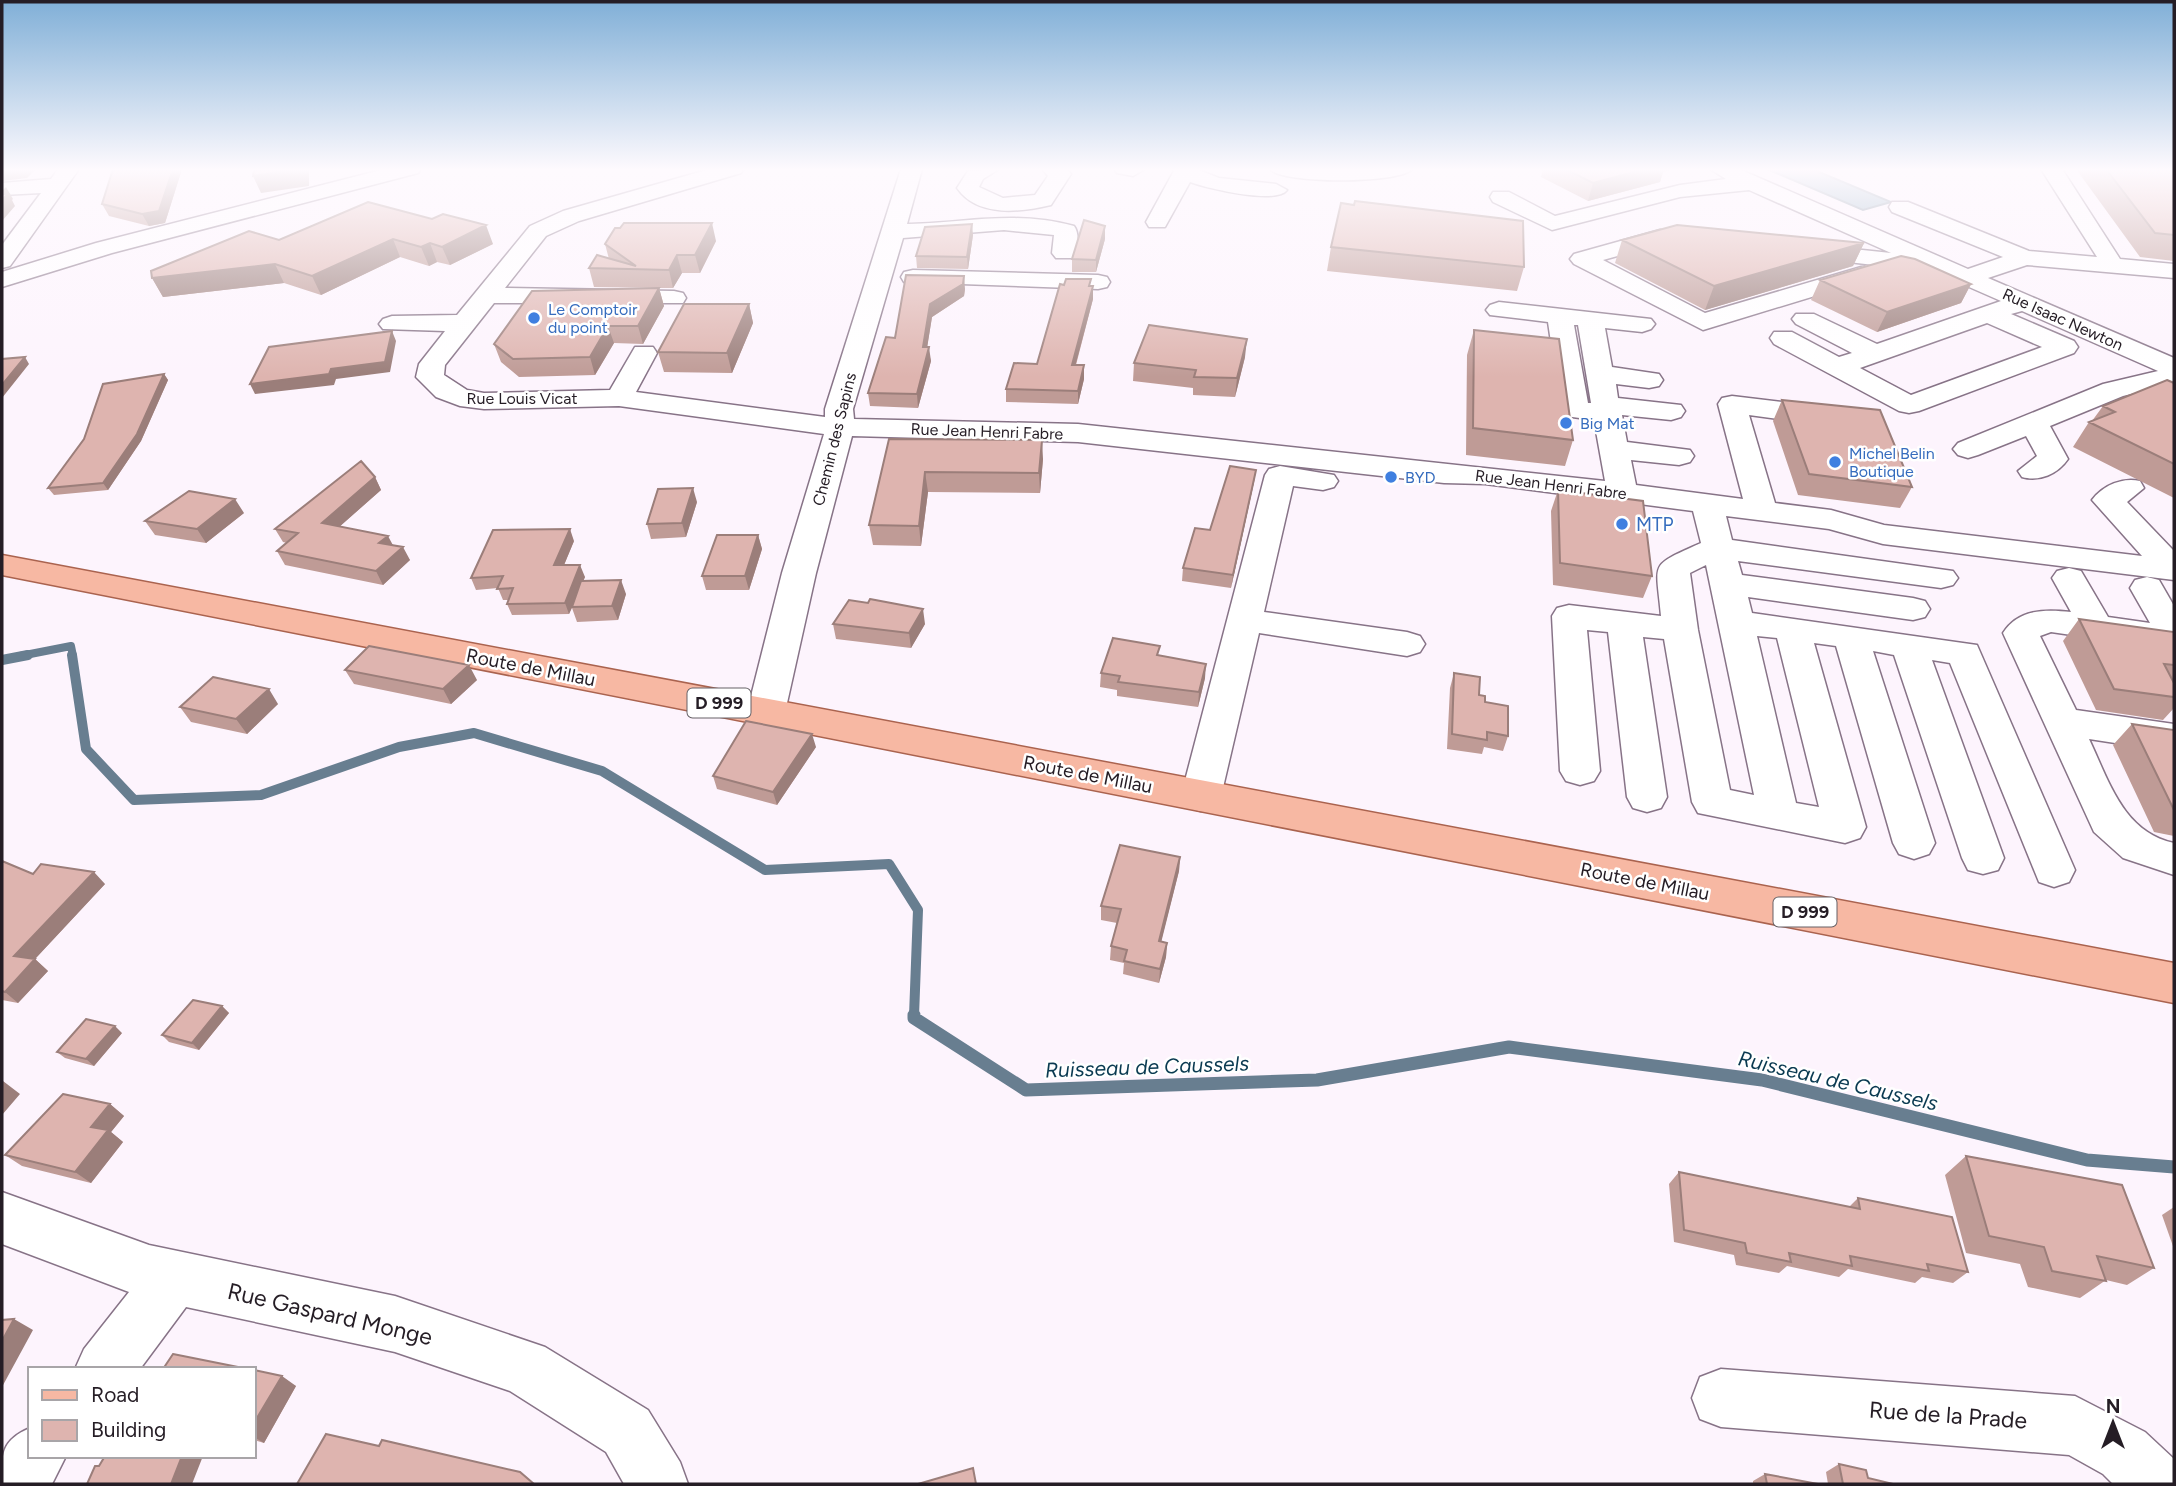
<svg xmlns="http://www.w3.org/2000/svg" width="2176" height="1486" font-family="Figtree,sans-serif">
<rect width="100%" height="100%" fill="#fdf4fd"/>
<path fill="#85a8be" stroke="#687e90" stroke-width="2" d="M1767 169H1812L1891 202 1863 210Z"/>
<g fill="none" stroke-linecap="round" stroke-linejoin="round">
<path stroke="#687e90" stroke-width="8" d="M20 656 71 646 73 656"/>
<path stroke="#687e90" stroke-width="10" d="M72 655 86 749 134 800 261 795 399 747 474 733 602 771 765 870 889 864 918 910 914 1016
M2 660 28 655"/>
<path stroke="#687e90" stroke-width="13" d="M914 1015V1018L1026 1090 1317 1080 1509 1047 1762 1080 2087 1160 2174 1167"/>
<defs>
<path id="minor" d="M58 169H79L10 266 2 268V245L41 193 2 195V183L51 179Z
M385 169H421L418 173 112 253 2 287V272L96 243Z
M710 169H744L741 173 579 221 546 236 505 288 674 291 683 293 686 298 683 303H494L445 365 444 375 467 390 484 393 610 390 635 347H653L657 353 636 392 825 417V409L901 169H922L907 224C966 223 1014 210 1074 226 1080 234 1078 250 1072 258H1056L1052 253 1054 235 1004 230 903 238 853 409 854 419 1078 424 1605 481 1594 420 1565 416 1561 410 1548 322 1490 315 1486 310 1490 305 1499 302 1651 319 1655 324 1651 329 1642 332 1605 328 1612 367 1659 374 1663 380 1659 386 1649 388 1616 384 1618 398 1681 405 1685 411 1681 417 1671 420 1622 415 1627 442 1690 450 1694 456 1690 462 1679 465 1631 460 1636 485 1743 499 1718 404 1722 398 1732 396 1807 405 1817 408 1821 414 1817 420 1807 423 1749 415 1775 503 1831 510 1884 525 2142 556 2092 500C2103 485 2123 477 2140 481L2144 488 2127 502 2174 551V580L1883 544 1829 529 1726 516 1732 540 1953 571 1958 578 1953 585 1941 588 1738 561 1742 575 1913 598 1925 601 1930 609 1925 617 1913 620 1748 597 1752 613 1977 645 2075 870 2069 882 2054 887 2039 882 1950 663 1932 660 2004 858 1998 870 1983 874 1968 870 1962 858 1894 655 1873 651 1935 843 1929 854 1914 859 1899 854 1893 843 1836 646 1814 643 1866 827 1860 838 1845 843 1698 813 1692 802 1664 639 1643 637 1667 797 1661 808 1647 812 1633 808 1627 797 1608 632 1587 630 1600 771 1594 781 1580 785 1566 781 1560 771 1552 616 1557 608 1569 605 1661 616C1656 560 1648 567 1701 543L1693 511 1485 484 1444 483 1078 442 852 436 816 573 785 712 779 721 766 725 753 721 747 712 782 573 824 434 619 406 484 409 460 406 436 397 416 377 419 364 445 331 383 329 379 324 383 319 392 316 457 315 530 226 563 211ZM1574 325H1578L1591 403H1588ZM1706 565 1754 795 1730 790 1698 630 1690 573ZM1757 636 1777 638 1819 807 1796 803Z
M999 169 983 179 979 187 1003 198 1035 195 1048 176 1042 169H1067L1071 174 1051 205C1021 212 978 218 957 188L968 171Z
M1114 169H1143V170L1133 176 1117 173Z
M1175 169H1196L1219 178 1276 184 1287 190C1276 205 1206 188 1190 182L1165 227H1149L1146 222Z
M1270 169H1412C1400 184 1281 184 1270 169Z
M1710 169H1739L1968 269 2003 257 1892 212 1889 207 1892 202H1908L2029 251 2097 257 2041 169H2062L2120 259 2174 264V278L2027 265 1988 278 2174 358V383L2123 396 2050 426 2068 459C2058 474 2039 482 2022 477L2018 471 2037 456 2026 436 1978 455 1968 458 1958 455 1953 449 1958 443 2103 384 2158 371 2022 311 2011 314 2074 341 2078 347 2074 353 1919 411 1909 413 1899 411 1774 344 1770 338 1774 332H1792L1839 357 1852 353 1796 324 1792 319 1796 314H1814L1877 344 2001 301 1912 262 1891 267 1797 256 1793 251 1797 246 1805 244 1891 253 1749 190 1680 197 1552 230 1493 202 1490 197 1493 192H1509L1555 216 1680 185 1726 179ZM1987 323 2042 347 1911 395 1860 368Z
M1660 230 1680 233 1684 238 1680 243 1661 244 1603 260 1705 313 1868 265 1877 267 1880 272 1877 277 1703 330 1574 264 1570 259 1574 254Z
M913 270 1098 275 1107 277 1110 282 1107 287 1098 289 904 282 901 277 904 272Z
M1280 466 1334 475 1338 481 1334 487 1323 490 1293 486 1264 612 1407 632 1420 636 1425 644 1420 652 1407 656 1259 633 1221 796 1215 807 1201 811 1187 807 1181 796 1265 475 1269 469Z
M2069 568 2081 571 2108 617 2150 623 2130 588 2135 580 2147 577 2159 580 2174 606V650L2051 632 2040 636 2076 710 2174 724V752L2089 739C2109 781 2123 832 2174 843V875L2123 858 2094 832 2003 633C2018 609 2045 609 2071 612L2052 578 2057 571Z
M2 1192 149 1245 395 1296 545 1347 648 1410 680 1462 688 1484H624L606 1452 510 1391 395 1352 186 1307 140 1369H75L84 1349 129 1292 2 1244Z
M1721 1369 2075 1396 2145 1432 2174 1459V1484H2113L2103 1474 2069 1455 1721 1427 1700 1419 1692 1398 1700 1377Z
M30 1428V1456H66L52 1484H2C2 1455 0 1441 30 1428Z"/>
<path id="major" d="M2 555 2174 963V1003L2 575Z"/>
</defs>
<use href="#minor" stroke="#877387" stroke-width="3"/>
<use href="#major" stroke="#aa634f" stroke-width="3"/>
<use href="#minor" fill="#fff" fill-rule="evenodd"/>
<use href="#major" fill="#f7b8a3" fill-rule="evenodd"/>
</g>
<path fill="#bf9b96" d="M113 169H182L165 223 149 226 109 216 102 204Z
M1543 169H1674L1663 172 1660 182 1588 201 1541 177Z
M2076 169H2174V261L2140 257Z
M368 202 493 244 450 265 437 262 429 266 400 257 321 295 284 283 163 297 152 278 279 240Z
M973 235 968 269 917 268 916 256Z
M1105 239 1096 272H1072V259Z
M1622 240 1864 243 1853 266 1705 310 1615 263Z
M716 241 700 273H682L673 288H659L664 306 643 344 614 343 595 375 519 377 501 362 494 344 659 288 594 287 589 268 609 259 605 244Z
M1331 247 1524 267 1517 291 1327 271Z
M1820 280 1971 284 1961 303 1877 332 1811 300Z
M1091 286 1093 299 1076 365 1084 379 1078 404 1006 402V389L1037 364Z
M965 289 964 296 932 317 927 347 931 361 918 408 870 406 868 393 895 338Z
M749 304 753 323 732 373 664 372 658 352Z
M1474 330 1573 440 1565 466 1466 455 1467 355Z
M1245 357 1235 397 1193 395V388L1133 381 1134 363Z
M164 374 168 380 141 441 108 490 54 495 48 488Z
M2174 383V498L2073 447 2089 422 2092 421 2103 406Z
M1782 400 1912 487 1900 508 1798 495 1773 421Z
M889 439 1043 459 1040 493 928 492 921 546 873 545 869 525Z
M1256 470 1254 482 1231 588 1182 581 1183 568Z
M375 477 381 490 340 526 393 545 410 560 383 585 285 565 277 551 287 543 283 542 275 529Z
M1558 490 1652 576 1643 598 1553 585 1551 511Z
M697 502 686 537 651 539 647 524Z
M244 513 206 543 155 535 145 521Z
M758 535 762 549 749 590H706L702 576Z
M574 541 564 565 585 577 583 581 626 594 618 620 577 622 572 608 569 614 512 615 507 604 508 600H503L498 588 476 590 471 578Z
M2079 619 2174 632V708L2163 720 2096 710 2063 641Z
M833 624H925L911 648 836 639Z
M1159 656 1205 678 1198 707 1117 696V690L1100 687 1101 673Z
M345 670 477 680 451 704 354 684Z
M1454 673 1479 695 1508 736 1503 751 1484 747 1482 754 1447 749 1450 688Z
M278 704 247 734 191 722 180 707Z
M2132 724 2174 730V836L2154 832 2113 745Z
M816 747 777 805 717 789 713 776Z
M1180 857 1179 871 1161 941 1167 943 1166 957 1159 983 1123 974 1124 963 1110 960 1111 946 1117 923 1101 920V906Z
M2 861 33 874 105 884 35 959 48 971 18 1003 2 1000Z
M222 1006 229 1013 199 1050 169 1042 162 1035Z
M122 1033 94 1066 65 1058 57 1052Z
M110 1104 124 1116 111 1132 123 1142 91 1183 22 1166 5 1155Z
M1966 1156 2154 1268 2127 1285 2106 1280 2080 1298 2028 1287 2020 1264 1966 1253 1945 1175Z
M1679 1172 1849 1207 1858 1198 1968 1272 1953 1283 1922 1277 1915 1283 1848 1269 1839 1277 1787 1266 1779 1273 1736 1265 1734 1255 1674 1242 1669 1184Z
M2174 1207V1249L2162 1215Z
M254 1370 296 1386 264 1443 254 1440Z
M1839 1464 1868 1478 1893 1484H1828L1826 1472Z
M1765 1474 1817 1484H1753V1481Z"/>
<path fill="#9b7e7a" d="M2 169H36L27 178 2 181Z
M173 169H182L165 223 149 226 142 214Z
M299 169H309V186L261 193 253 176Z
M1645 169H1674L1663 172 1660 182 1588 201 1593 183Z
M6 187 13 199 12 200 15 206 2 221V191Z
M712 223 716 241 700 273 695 255Z
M972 224 973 235 968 269 967 257Z
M486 225 493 244 450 265 442 247Z
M1105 226V239L1096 272V260Z
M393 239 400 257 321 295 312 276Z
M430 243 437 262 429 266 421 247Z
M1864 243 1853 266 1705 310 1714 286Z
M677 255 682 273 673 288 669 270Z
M275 264 284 283 163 297 152 278Z
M964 276 965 289 964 296 932 317 925 361 923 347 930 304Z
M1971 284 1961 303 1877 332 1887 312Z
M1093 286V299L1072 378V365Z
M659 288 664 306 643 344 638 326Z
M749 304 753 323 732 373 727 353Z
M608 326 614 343 595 375 590 357Z
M392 331 396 341 390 372 336 379 334 385 255 394 250 384Z
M1247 339 1245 357 1235 397 1237 378Z
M929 347 931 361 918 408 917 394Z
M25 357 29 364 2 398V385Z
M1084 365V379L1078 404V391Z
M164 374 168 380 141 441 108 490 103 483Z
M1042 440 1043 459 1040 493 1039 473Z
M1256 470 1254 482 1231 588 1233 575Z
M925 472 928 492 921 546 919 526Z
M375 477 381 490 329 536 322 523Z
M693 488 697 502 686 537 682 523Z
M235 499 244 513 206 543 197 529Z
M570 529 574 541 559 577 554 565Z
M758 535 762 549 749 590 745 576Z
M388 536 395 549 379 543Z
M403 547 410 560 383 585 376 571Z
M580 565 585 577 569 614 565 603Z
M621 580 626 594 618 620 612 606Z
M923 609 925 624 911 648 909 633Z
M1206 664 1205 678 1198 707 1199 692Z
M469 665 477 680 451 704 443 689Z
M269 689 278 704 247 734 236 719Z
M812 734 816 747 777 805 773 792Z
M1180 857 1179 871 1158 955 1159 941Z
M94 872 105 884 35 959 48 971 18 1003 5 992 14 956Z
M1167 943 1166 957 1159 983 1160 969Z
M222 1006 229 1013 199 1050 192 1043Z
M115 1026 122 1033 94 1066 86 1059Z
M3 1081 20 1094 2 1115V1082Z
M110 1104 124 1116 111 1132 123 1142 91 1183 75 1172 91 1127Z
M14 1319 33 1330 2 1387V1341Z
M282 1376 296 1386 264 1443 254 1437V1423Z
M182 1456H203L192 1484H171Z"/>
<path fill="#deb4af" stroke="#9b7e7a" stroke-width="2" d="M113 169H173L159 211 142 214 102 204Z
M254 169H299L253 176Z
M1565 169H1645L1593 183Z
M2106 169H2174V235L2155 233Z
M2 192H6L4 194H8L2 200Z
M1355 201 1523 221 1524 267 1331 247 1341 203 1354 205Z
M368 202 432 219 443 214 486 225 442 247 430 243 421 247 393 239 312 276 275 264 152 278 151 271 249 231 279 240Z
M1084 220 1105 226 1096 260 1072 259Z
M624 223H712L695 255H677L669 270 589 268 597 255 636 266 605 244 615 228H620Z
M972 224 967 257 916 256 925 227Z
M1677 225 1864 243 1714 286 1622 240Z
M1901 256 1915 259 1971 284 1887 312 1820 280Z
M906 275 964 276 963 284 930 304 923 347H929L917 394 868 393 886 337 895 338Z
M1066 279H1091L1089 286H1093L1072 365H1084L1078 391 1006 389 1014 363 1037 364 1060 284 1064 285Z
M659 288 638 326H608L590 357 513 359 494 344 532 291Z
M684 304H749L727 353 658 352Z
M1149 325 1247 339 1237 378 1194 377 1196 370 1134 363Z
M1474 330 1559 339 1573 440 1473 428Z
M392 331 385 362 331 369 329 374 250 384 269 347Z
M25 357 2 385V359Z
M164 374 137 434 103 483 48 488 84 439 103 384Z
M2167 380 2174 383V464L2089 422 2115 412 2103 406Z
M1782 400 1880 410 1912 487 1809 474Z
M889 439 1042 440 1039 473 925 472 919 526 869 525Z
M361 461 375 477 322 523 388 536 379 543 403 547 376 571 277 551 298 533 275 529Z
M1230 466 1256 470 1233 575 1183 568 1195 528 1210 530Z
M693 488 682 523 647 524 658 489Z
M1558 490 1643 501 1652 576 1560 563Z
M189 491 235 499 197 529 145 521Z
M570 529 554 565H580L565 603 507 604 513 588 497 589 503 576 471 578 493 530Z
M717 535H758L745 576H702Z
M621 580 612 606 572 607 581 581Z
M870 599 923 609 909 633 833 624 849 600 868 603Z
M2079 619 2174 632V665L2164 664 2174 683V697L2114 689Z
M1113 638 1160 646 1157 655 1206 664 1199 692 1118 682 1120 676 1101 673Z
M369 646 469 665 443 689 345 670Z
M1454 673 1480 677 1479 695 1485 696V702L1508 706V736L1487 732V740L1452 734Z
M213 677 269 689 236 719 180 707Z
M746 721 812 734 773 792 713 776Z
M2132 724 2174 730V810Z
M1120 845 1180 857 1159 941 1167 943 1160 969 1124 961 1127 950 1111 946 1121 909 1101 906Z
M2 861 33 874 41 864 94 872 14 956 35 959 5 992 2 991Z
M193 1000 222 1006 192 1043 162 1035Z
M86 1019 115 1026 86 1059 57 1052Z
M63 1094 110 1104 91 1127 108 1130 75 1172 5 1155Z
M1966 1156 2122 1185 2154 1268 2097 1256 2106 1281 2052 1271 2044 1247 1989 1236Z
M1679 1172 1860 1209 1858 1198 1952 1217 1968 1272 1927 1264 1929 1271 1850 1256 1852 1266 1789 1253 1791 1262 1747 1253 1745 1243 1684 1230Z
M14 1319 2 1341V1320Z
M173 1354 248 1369H163Z
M254 1370 282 1376 254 1423Z
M326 1434 379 1446 382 1440 520 1472 534 1484H297Z
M105 1456H182L171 1484H87L95 1466H99Z
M1839 1464 1866 1470 1868 1478 1893 1484H1843Z
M973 1468 976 1484H918Z
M1765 1474 1818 1484H1767Z"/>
<linearGradient id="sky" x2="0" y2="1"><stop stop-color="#80afd7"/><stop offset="0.45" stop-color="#fefafe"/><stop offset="1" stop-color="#fefafe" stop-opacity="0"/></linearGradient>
<rect width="2176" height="377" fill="url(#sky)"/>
<g fill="#3f7fe0" stroke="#fff" stroke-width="2.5">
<circle cx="534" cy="318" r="7"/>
<circle cx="1566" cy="423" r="7"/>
<circle cx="1835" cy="462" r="7"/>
<circle cx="1391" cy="477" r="7"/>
<circle cx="1622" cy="524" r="7"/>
</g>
<g text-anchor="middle" stroke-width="5" stroke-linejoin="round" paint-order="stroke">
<g font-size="16" fill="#366cbe" stroke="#fff" text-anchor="start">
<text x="548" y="315">Le Comptoir<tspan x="548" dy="18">du point</tspan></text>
<text x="1580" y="429">Big Mat</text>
<text x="1849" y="459">Michel Belin<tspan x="1849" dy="18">Boutique</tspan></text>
<text x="1405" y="483">BYD</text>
</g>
<g font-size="16" fill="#251d25" stroke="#fff">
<text transform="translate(2063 319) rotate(24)" y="6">Rue Isaac Newton</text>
<text x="522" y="404">Rue Louis Vicat</text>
<text transform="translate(987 431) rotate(2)" y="6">Rue Jean Henri Fabre</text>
<text transform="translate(834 439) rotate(-76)" y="6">Chemin des Sapins</text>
<text transform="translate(1551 484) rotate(7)" y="6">Rue Jean Henri Fabre</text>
</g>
<g fill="#fff" stroke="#666166" stroke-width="2">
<rect x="687.5" y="688.5" width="63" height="29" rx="5"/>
<rect x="1773.5" y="897.5" width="63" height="29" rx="5"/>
</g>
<g font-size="18" font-weight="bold" fill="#251d25">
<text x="719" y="709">D 999</text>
<text x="1805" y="918">D 999</text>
</g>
<g font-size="19" fill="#366cbe" stroke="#fff" text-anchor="start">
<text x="1636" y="531">MTP</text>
</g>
<g font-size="19" fill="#251d25" stroke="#fff">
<text transform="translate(531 667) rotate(11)" y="7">Route de Millau</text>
<text transform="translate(1088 774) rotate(11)" y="7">Route de Millau</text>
<text transform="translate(1645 881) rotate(11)" y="7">Route de Millau</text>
</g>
<g font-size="21" font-style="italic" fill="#0a3a51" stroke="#fff">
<text transform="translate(1147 1067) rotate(-2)" y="7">Ruisseau de Caussels</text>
<text transform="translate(1838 1081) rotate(13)" y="7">Ruisseau de Caussels</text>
</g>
<g font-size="23" fill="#251d25" stroke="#fff">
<text transform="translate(330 1314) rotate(13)" y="8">Rue Gaspard Monge</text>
<text transform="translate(1948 1415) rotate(4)" y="8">Rue de la Prade</text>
</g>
</g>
<rect width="2176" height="1486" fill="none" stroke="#251d25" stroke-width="7"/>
<rect x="28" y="1367" width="228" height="91" fill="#ffffff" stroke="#a8a5a8" stroke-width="2"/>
<rect x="42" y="1390" width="35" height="10" fill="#f7b8a3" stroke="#a8a5a8" stroke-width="2"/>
<text x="91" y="1402" font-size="21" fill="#251d25">Road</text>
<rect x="42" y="1420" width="35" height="21" fill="#deb4af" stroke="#a8a5a8" stroke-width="2"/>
<text x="91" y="1437" font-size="21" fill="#251d25">Building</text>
<g transform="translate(2113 1423)" stroke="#ffffff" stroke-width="5" paint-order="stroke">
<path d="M0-5L12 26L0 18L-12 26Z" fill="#251d25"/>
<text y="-10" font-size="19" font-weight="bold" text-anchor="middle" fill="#251d25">N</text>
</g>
</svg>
